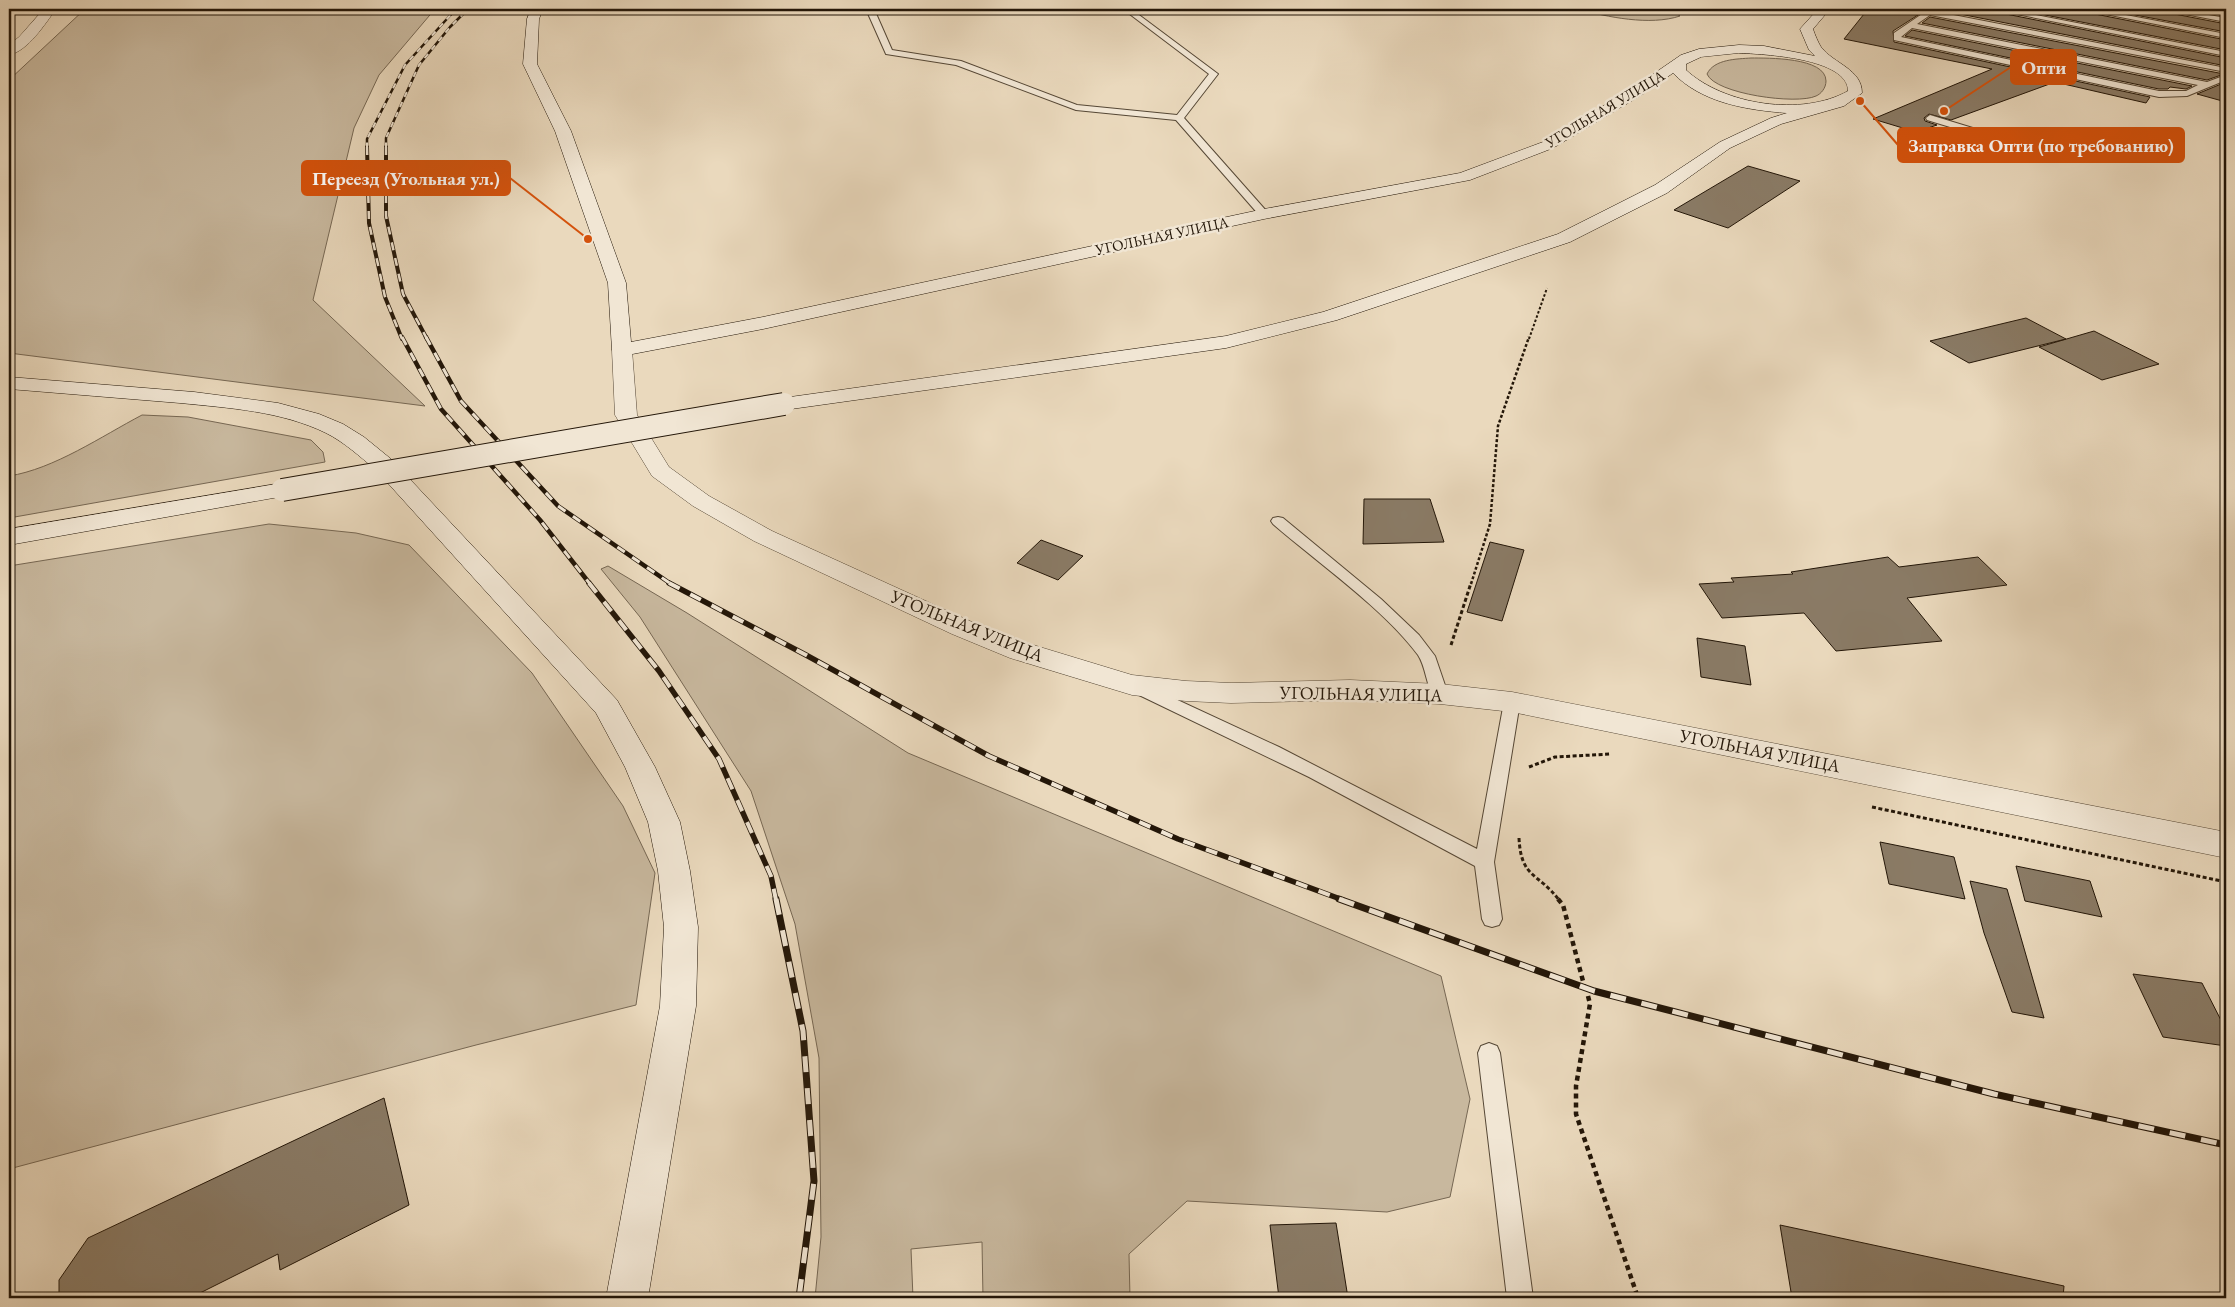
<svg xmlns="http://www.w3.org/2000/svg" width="2235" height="1307" font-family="'EB Garamond',serif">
<rect width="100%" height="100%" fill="#ead9bd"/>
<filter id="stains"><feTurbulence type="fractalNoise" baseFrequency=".004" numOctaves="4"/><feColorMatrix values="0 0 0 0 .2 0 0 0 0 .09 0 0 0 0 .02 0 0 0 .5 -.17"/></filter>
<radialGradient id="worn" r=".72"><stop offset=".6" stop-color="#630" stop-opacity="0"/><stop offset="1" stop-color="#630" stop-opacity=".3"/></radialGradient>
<path fill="#c8b89e" stroke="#766753" d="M85 9H435L379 75 354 128 313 300 425 406 9 353V80Z
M1578 9C1595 9 1670 5 1680 16 1650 26 1607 17 1578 9Z
M1751 58C1767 58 1826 57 1826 81 1826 88 1821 94 1816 96 1797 105 1715 94 1707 74 1714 59 1737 59 1751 58Z
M142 415 188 417 311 440 323 452 325 462 9 518V476C54 469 102 436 142 415Z
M269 524 356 533 409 545 532 673 623 806 655 873 636 1005 476 1045 9 1169V566Z
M608 566 687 613 908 753 1441 976 1470 1099 1450 1197 1387 1212 1187 1201 1129 1254 1130 1298H983L982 1242 911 1249 913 1298H815L821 1237 819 1058 795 924 751 791 640 617 601 569Z"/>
<path fill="#8a7b66" stroke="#231608" d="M1868 9 1918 15 1893 31 1894 42 2150 97 2146 103 2055 82 1951 120 1929 114 1924 118 1925 121 1937 125 1916 132 1873 119 1992 69 1844 39Z
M1934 9H1989L1991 11 2226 58V66Z
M2014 9H2078L2080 11 2226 40V50Z
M2103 9H2157L2159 11 2226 24V32Z
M2184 9H2226V16Z
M1930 17 2224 74 2207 80 1922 23Z
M1912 30 2192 86 2186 89 2170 87 2168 89H2159L1905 36Z
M2226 82V102L2197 94Z
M1748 166 1800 181 1728 228 1674 210Z
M2026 318 2066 339 1969 363 1930 341Z
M2094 331 2159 364 2102 380 2039 347Z
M1364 499H1430L1444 542 1363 544Z
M1041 540 1083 556 1058 580 1017 563Z
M1490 542 1524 550 1502 621 1467 612Z
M1888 557 1899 567 1978 557 2007 585 1907 598 1942 641 1836 651 1804 613 1722 618 1699 584 1734 582 1731 578 1793 574 1791 572Z
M1697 638 1745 646 1751 685 1701 677Z
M1880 842 1954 857 1965 899 1889 884Z
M2016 866 2090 881 2102 917 2025 901Z
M1970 881 2007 889 2044 1018 2012 1012 1984 933Z
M2133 974 2202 983 2226 1030V1046L2163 1037Z
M384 1098 409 1205 280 1270 278 1254 190 1298H59V1280L88 1238Z
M1336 1223 1348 1298H1279L1270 1225Z
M1780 1225 2064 1286 2063 1298H1792Z"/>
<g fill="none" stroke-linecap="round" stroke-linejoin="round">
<defs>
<path id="service" d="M866 9H874L892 50 961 61 1077 105 1177 115 1209 74 1123 9H1131L1218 74 1184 118 1269 214 1268 216H1260L1176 120 1076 110 956 65 886 54Z
M1906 9H1932L1933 11 2226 68V72L1930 15 1917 24 2207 82 2226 75V80L2187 96 2159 97 1894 40V33L1922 14ZM1912 28 2198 85 2186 91H2159L1901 37Z
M1991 9H2005L2226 52V56Z
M2080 9H2094L2226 34V38Z
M2159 9H2174L2226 18V22Z
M1930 115 2022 143 2024 145 2016 147 1927 120 1926 118Z
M1278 517 1283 518 1381 599 1419 635 1435 656 1448 694 1446 698 1440 700 1434 698C1426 685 1426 667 1418 655 1383 608 1318 563 1273 524L1271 521 1273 518Z
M1143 684 1279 747 1477 849 1504 702 1506 698 1512 696 1518 698 1520 702 1494 862 1502 919 1499 925 1492 927 1485 925 1482 919 1475 866 1309 777 1137 694 1135 690 1137 686Z
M1489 1043 1497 1046 1500 1053 1533 1298H1507L1478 1053 1481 1046Z"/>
<path id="minor" d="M44 9H56C45 24 28 51 9 55V45L19 37Z"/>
<path id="tertiary" d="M622 344 629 346 632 350 637 415 669 467 709 496 772 531 972 622 1030 644 1132 675 1186 681 1231 683 1350 680 1440 684 1512 692 2226 832V858L1512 712 1440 704 1350 700 1231 703 1186 701 1132 695 1010 658 952 634 754 541 693 506 652 476 615 415 612 350 615 346Z"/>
<path id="secondary" d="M531 9H543L539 19 537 64 571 131 626 283 631 342 763 317 1264 209 1460 173 1543 142 1633 88 1681 55 1699 49 1739 45 1764 46 1815 56 1809 50 1800 29 1818 9H1830L1813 29C1815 35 1818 42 1821 47 1834 64 1862 69 1862 93L1844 106 1781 124 1730 148 1667 193 1570 242 1337 320 1226 348 784 410 776 409 773 404 776 399 1226 336 1323 312 1558 234 1655 185 1720 142 1771 118 1787 113C1747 110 1702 103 1673 73L1643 94 1553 148 1470 180 1264 219 763 329 622 356 615 354 612 350 608 283 555 131 523 64 527 19ZM1739 53C1763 54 1848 58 1848 91 1802 117 1724 105 1686 70V64L1701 57Z
M9 377 194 392 278 403 319 414 343 424 364 437 391 459 617 700 655 767 680 822 690 871 698 927 696 1006 648 1298H606L660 1006 664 927 658 871 648 822 625 767 596 713 375 469C359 456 344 442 326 433 281 411 229 408 180 403 123 398 66 394 9 389Z
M282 483 290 485 294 490 290 495 9 545V529Z"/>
</defs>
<use href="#service" stroke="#554735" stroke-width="2"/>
<use href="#minor" stroke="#554735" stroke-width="1"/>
<use href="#tertiary" stroke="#554735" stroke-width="1"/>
<use href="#secondary" stroke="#231608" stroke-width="1"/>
<path stroke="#231608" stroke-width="2" stroke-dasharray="2.5 2" stroke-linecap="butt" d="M1529 339 1547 288"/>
<path stroke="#231608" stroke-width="2.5" stroke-dasharray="3 2" stroke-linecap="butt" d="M1471 584 1490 524 1498 426 1529 337"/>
<path stroke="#231608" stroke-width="3" stroke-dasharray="4 2.5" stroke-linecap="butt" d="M1451 645 1471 583
M1529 767 1555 757 1611 754
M1872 807 2226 882
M1519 838C1521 879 1538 872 1559 900"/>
<path stroke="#231608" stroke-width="4.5" stroke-dasharray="5 4" stroke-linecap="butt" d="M1558 899 1563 905 1584 985
M1588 996 1590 1004 1576 1086V1114L1638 1298"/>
<use href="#service" fill="#f1e6d4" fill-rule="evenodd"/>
<use href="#minor" fill="#f1e6d4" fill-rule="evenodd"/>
<use href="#tertiary" fill="#f1e6d4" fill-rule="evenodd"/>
<use href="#secondary" fill="#f1e6d4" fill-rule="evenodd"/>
<defs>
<path id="rail-far4" d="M367 148V139L405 65 456 9
M386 148V138L419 65 450 27 468 9"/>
<path id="rail-far3" d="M367 147 369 223 385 297 402 339
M386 147V216L403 294 427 339"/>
<path id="rail-far2" d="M402 337 441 409 540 520 590 584
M426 337 461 401 558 506 671 584"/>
<path id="rail-far1" d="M589 583 659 671 719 759 771 876 776 900
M669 583 806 655 989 756 1178 839 1343 900"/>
<path id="rail" d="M776 899 803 1031 814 1181 799 1298
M1339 899 1594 991 1994 1094 2226 1145"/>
</defs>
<use href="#rail-far4" stroke="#231608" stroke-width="2.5"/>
<use href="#rail-far3" stroke="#231608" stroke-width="4"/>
<use href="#rail-far2" stroke="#231608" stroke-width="4.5"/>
<use href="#rail-far1" stroke="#231608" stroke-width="5.5"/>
<use href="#rail" stroke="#231608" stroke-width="7"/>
<use href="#rail-far4" stroke="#f1e6d4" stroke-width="2" stroke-dasharray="5.5" stroke-linecap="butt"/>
<use href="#rail-far3" stroke="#f1e6d4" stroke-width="2.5" stroke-dasharray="8" stroke-linecap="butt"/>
<use href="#rail-far2" stroke="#f1e6d4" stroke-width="3" stroke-dasharray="9" stroke-linecap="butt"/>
<use href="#rail-far1" stroke="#f1e6d4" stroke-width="4" stroke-dasharray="12" stroke-linecap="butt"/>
<use href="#rail" stroke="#f1e6d4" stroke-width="5" stroke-dasharray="16" stroke-linecap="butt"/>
<defs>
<path id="secondary-bridge" d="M282 490 784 404"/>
</defs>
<use href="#secondary-bridge" stroke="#231608" stroke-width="24" stroke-linecap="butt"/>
<use href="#secondary-bridge" stroke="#f1e6d4" stroke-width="22"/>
</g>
<g text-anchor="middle" stroke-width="5" stroke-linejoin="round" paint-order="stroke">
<g font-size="15" fill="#231608" stroke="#f1e6d4">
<text transform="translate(1605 109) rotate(-31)" y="5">УГОЛЬНАЯ УЛИЦА</text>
<text transform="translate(1162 236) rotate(-12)" y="5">УГОЛЬНАЯ УЛИЦА</text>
</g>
<g font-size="18" fill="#231608" stroke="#f1e6d4">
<text transform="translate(967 626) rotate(22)" y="6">УГОЛЬНАЯ УЛИЦА</text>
<text transform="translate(1361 694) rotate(1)" y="6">УГОЛЬНАЯ УЛИЦА</text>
<text transform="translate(1760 751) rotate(11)" y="6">УГОЛЬНАЯ УЛИЦА</text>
</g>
</g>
<path fill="none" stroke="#d4520c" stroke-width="2" d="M1944 111L2011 67M1860 101L1898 145M588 239L510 178"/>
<g fill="#d4520c" stroke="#f1e6d4" stroke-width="2">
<circle cx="1944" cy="111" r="5"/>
<circle cx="1860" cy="101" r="5"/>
<circle cx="588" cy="239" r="5"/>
</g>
<g fill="#d4520c" stroke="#d4520c" stroke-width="2">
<rect x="2011" y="50" width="65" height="34" rx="5"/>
<rect x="1898" y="128" width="286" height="34" rx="5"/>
<rect x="302" y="161" width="208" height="34" rx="5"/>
</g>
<g font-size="19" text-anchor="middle" font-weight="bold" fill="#fff">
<text x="2044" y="74">Опти</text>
<text x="2041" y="152">Заправка Опти (по требованию)</text>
<text x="406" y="185">Переезд (Угольная ул.)</text>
</g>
<rect width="2235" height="1307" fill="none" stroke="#ead9bd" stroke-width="30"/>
<rect x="10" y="10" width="2215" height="1287" fill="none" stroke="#231608" stroke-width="2.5"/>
<rect x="15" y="15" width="2205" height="1277" fill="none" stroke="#231608"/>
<rect width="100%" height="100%" filter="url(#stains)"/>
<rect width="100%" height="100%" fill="url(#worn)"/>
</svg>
